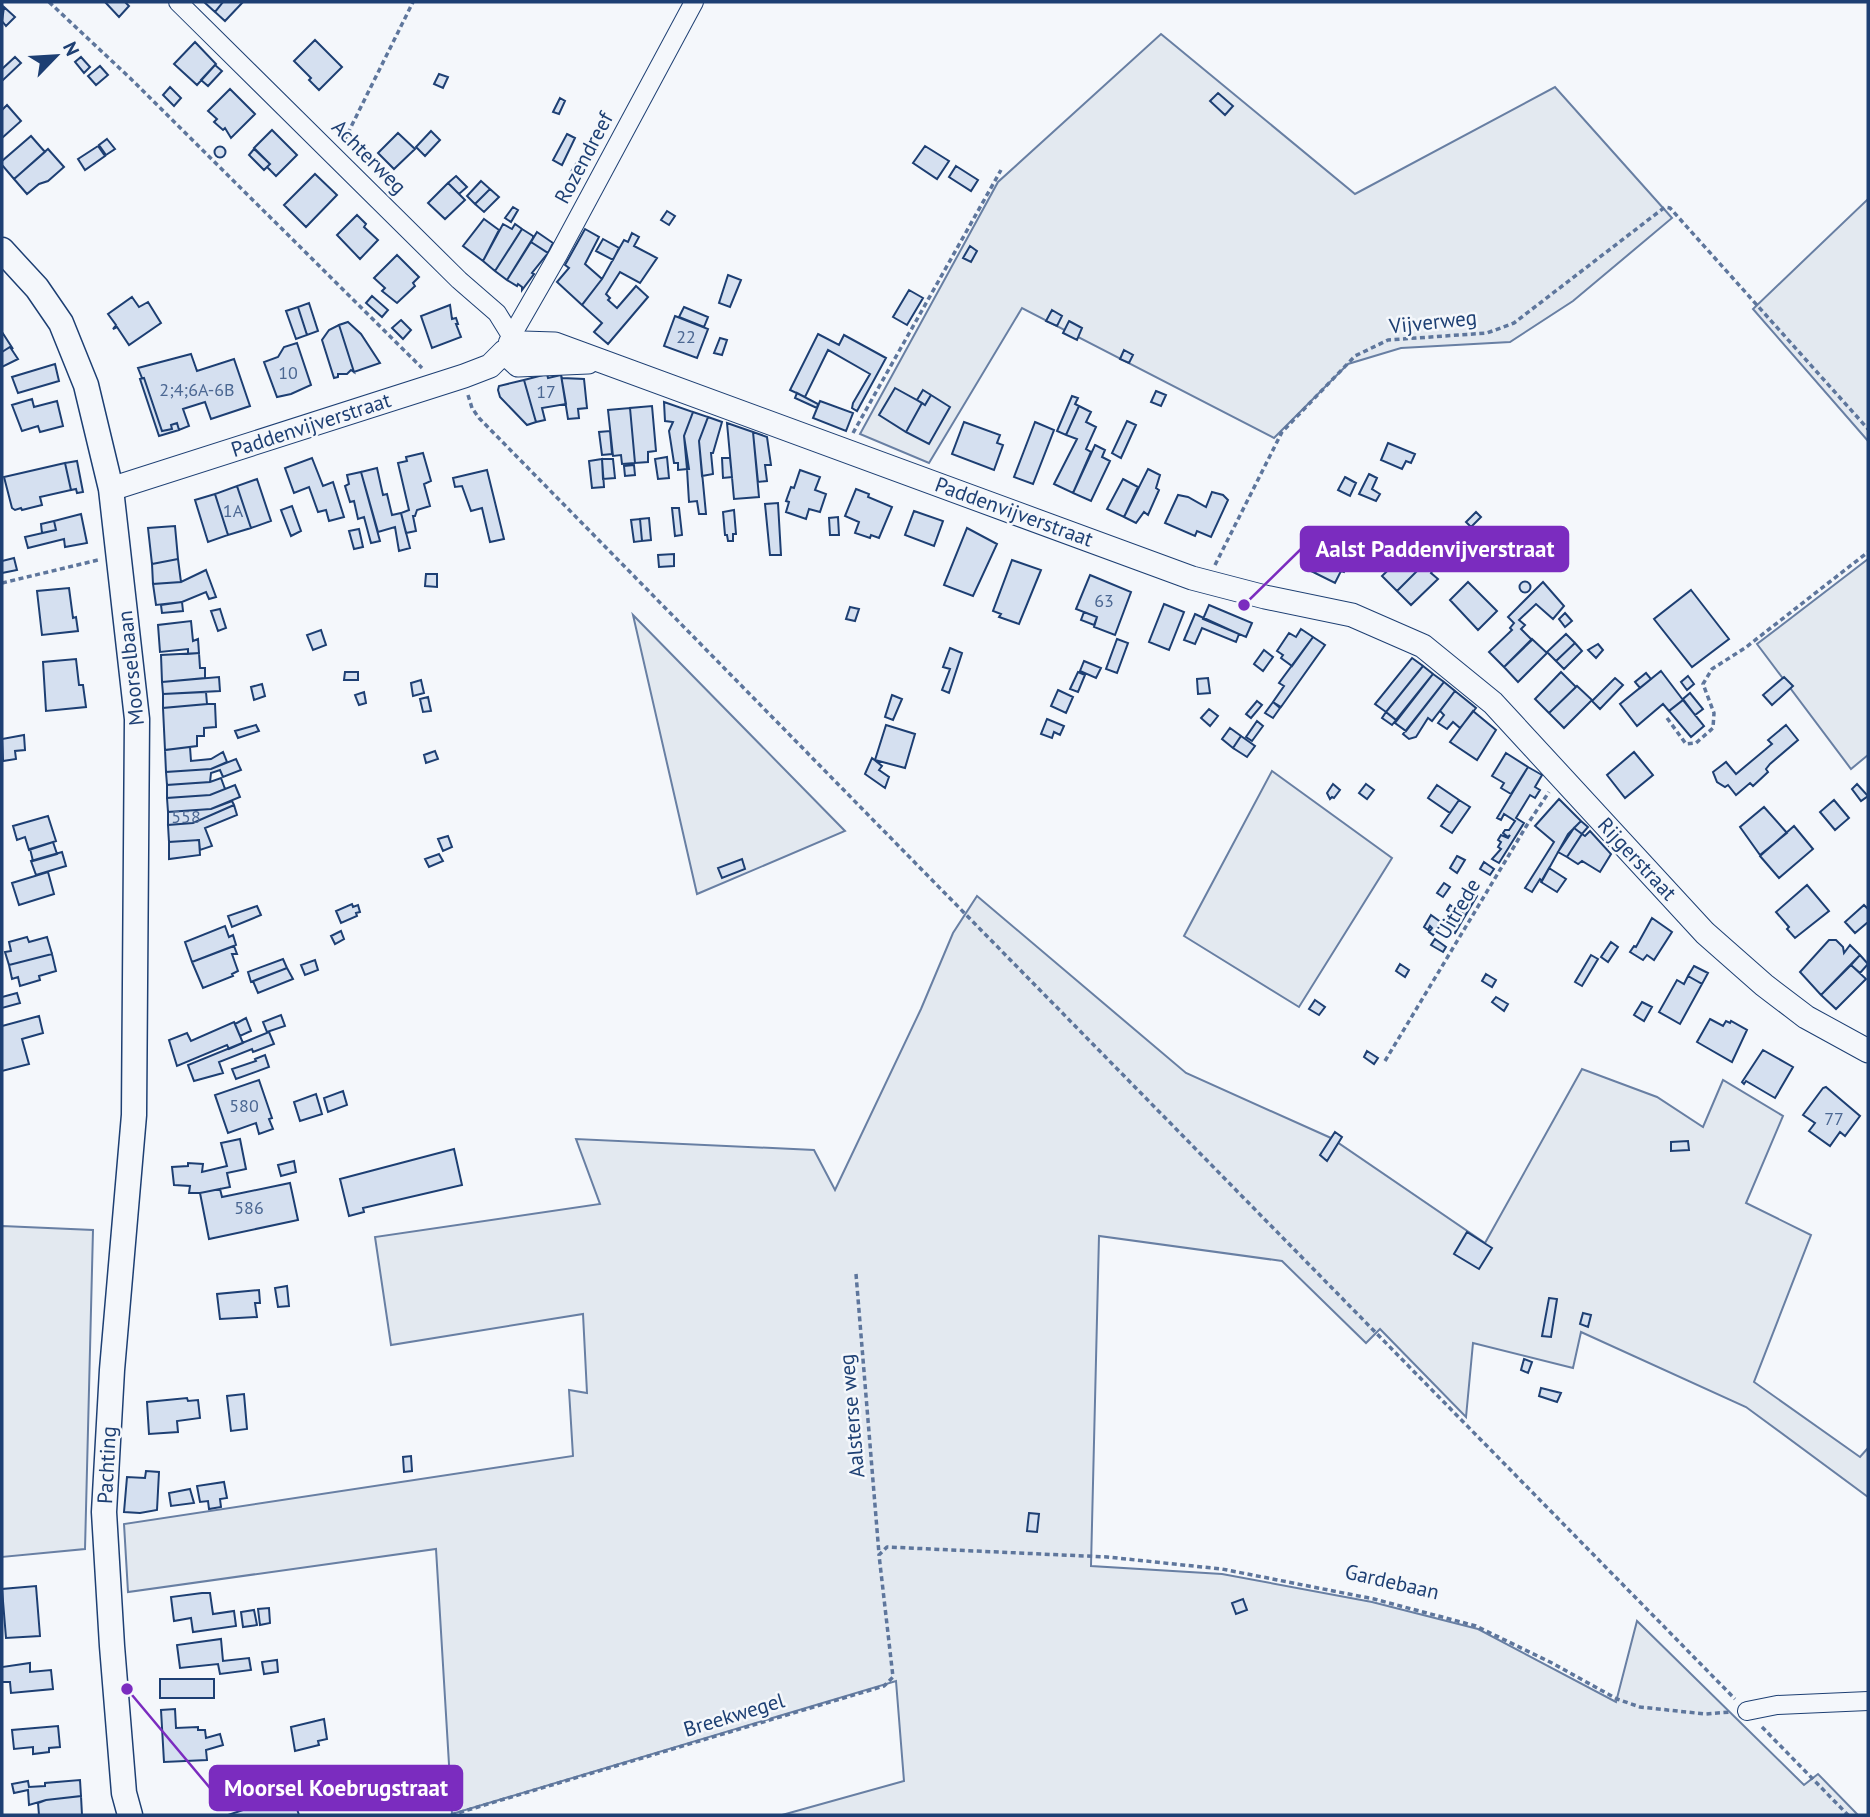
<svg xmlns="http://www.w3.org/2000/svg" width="1870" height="1817" font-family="'PT Sans',sans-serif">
<rect width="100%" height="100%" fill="#f4f7fb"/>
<path fill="#e3e9f0" stroke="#687fa3" stroke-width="2" d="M1161 34 1355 194 1555 87 1672 218 1573 301 1510 342 1401 348 1348 364 1274 438 1022 308 929 463 860 434 998 182Z
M1868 199V441L1753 309Z
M1868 559V755L1851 769 1757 644Z
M633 615 845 831 697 894Z
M1272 771 1392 858 1299 1007 1184 936Z
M977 896 1186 1073 1331 1138 1485 1243 1582 1069 1657 1097 1703 1127 1723 1080 1783 1116 1746 1203 1811 1235 1754 1382 1860 1457 1868 1448V1497L1746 1407 1581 1332 1573 1368 1473 1343 1466 1417 1380 1329 1366 1343 1282 1261 1099 1236 1091 1566 1222 1574 1372 1602 1478 1629 1616 1702 1637 1621 1804 1785 1818 1774 1858 1815H782L904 1781 896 1681 452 1814 436 1549 128 1592 124 1524 573 1456 569 1390 587 1393 583 1314 391 1345 375 1237 600 1204 576 1139 814 1150 835 1190 921 1009 953 933Z
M2 1226 93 1230 85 1549 2 1557Z"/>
<path fill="#d5e0f0" stroke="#1d3f73" stroke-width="2" d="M105 2H125L129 6 119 17Z
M204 2H223L215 12Z
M223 2H243L225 21 215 12Z
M4 7 15 17 6 26 2 21Z
M315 40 342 67 319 90 309 80 311 78 294 61Z
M195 42 216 64 197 85 174 64Z
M15 57 21 63 2 81V69Z
M81 57 90 67 84 73 75 62Z
M215 65 222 71 208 86 201 80Z
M100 66 108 75 96 85 88 76Z
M439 74 448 77 443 88 434 84Z
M170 87 181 98 174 106 163 95Z
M230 89 255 114 231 138 225 128 223 130 214 122 217 119 208 111Z
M1218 93 1233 106 1225 115 1210 101Z
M560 98 565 101 559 114 553 112Z
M7 105 21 121 2 138V110Z
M272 130 297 155 276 176 267 167 270 164 254 148Z
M431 131 440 140 425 156 416 147Z
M398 133 415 149 394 169 378 153Z
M567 134 575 138 562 165 553 160Z
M31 136 45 152 14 179 2 165V161Z
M107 139 115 149 106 155 99 145Z
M98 146 105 156 85 170 78 159Z
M925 146 949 161 937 179 913 163Z
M214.5 152a5.5 5.5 0 1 1 11 0a5.5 5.5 0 1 1-11 0Z
M48 149 64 167 48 181 39 184 27 194 14 179Z
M254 149 270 164 264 170 249 155Z
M577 162 586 167 580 177 571 172Z
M956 166 978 180 971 191 949 177Z
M315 174 337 195 306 227 284 205Z
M456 176 467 187 459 194 448 183Z
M481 181 490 189 475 204 467 196Z
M448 183 465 200 445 219 428 203Z
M490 189 499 197 484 212 475 204Z
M513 207 518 210 511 222 505 218Z
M667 211 675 216 669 225 661 220Z
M357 215 366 224 364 227 378 240 360 259 337 235Z
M484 219 499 230 483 261 463 246Z
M503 224 512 229 515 224 522 229 495 271 483 261Z
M522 229 533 236V238L507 280 495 271Z
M585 229 599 237 585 264 602 279 582 305 557 282 569 268 565 265Z
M537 232 553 243 548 253 531 242Z
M632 233 639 237 634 246 657 258 640 283 620 272 606 294 610 298 608 300 617 308 636 286 648 297 608 344 594 332 602 323 582 305 602 279 624 240 628 242Z
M603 239 619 248 613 260 596 251Z
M531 242 548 253 532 273 534 274 522 290V287L518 284 517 286 507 280Z
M970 246 977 251 971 262 963 258Z
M397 255 419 277 413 283 415 286 397 303 382 291 385 288 374 278Z
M728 275 741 280 730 307 719 303Z
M909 290 923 298 907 325 893 317Z
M372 296 388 310 382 317 366 303Z
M132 297 139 307 148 302 161 323 129 345 117 327 113 329 116 325 108 314Z
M309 303 318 331 307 335 298 307Z
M450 305 452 319 456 318 458 324H456L461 337 432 348 421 316Z
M298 307 307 335 296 339 286 311Z
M684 307 708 317 704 327 679 317Z
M1052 310 1062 316 1057 326 1046 321Z
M675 316 708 329 697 358 664 346Z
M401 320 411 330 403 339 392 328Z
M1069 321 1082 328 1077 340 1063 333Z
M348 322 361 334 380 363 354 372 339 325Z
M339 325 354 372 351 370 347 374H338V377L334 378 322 340 329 330Z
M2 332 13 349 10 347 2 352Z
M818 334 839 345 844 335 886 358 857 411 852 408 853 403 870 374 828 350 805 397 790 390Z
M720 338 727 340 722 355 714 353Z
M297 343 311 385 291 394 277 397 264 362 278 357 284 347Z
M10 347 18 359 2 367V352Z
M1124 350 1133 355 1129 363 1120 359Z
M191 354 197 371 234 359 250 406 211 419 205 402 183 409 189 426 179 430 177 423 171 425 172 429 162 431 144 378H142L138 368Z
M55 364 59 381 18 393 12 377Z
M547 374 548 378 561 375 566 404 542 408 545 420 536 422 524 380Z
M561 375 562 378 584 379 587 408 578 409 579 418 568 419Z
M144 378 162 431 172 429 171 425 177 423 179 430 159 436 140 379Z
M524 380 536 422 527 425 500 397 498 390 499 386Z
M895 388 922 403 906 432 879 415Z
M923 390 931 395 925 405 917 400Z
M1156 391 1166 395 1161 406 1151 402Z
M797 393 818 404 817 408 795 398Z
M931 395 950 407 929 444 906 432 922 403 925 405Z
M1072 396 1078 398 1075 404 1079 406 1066 435 1057 431Z
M32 399 34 407 57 401 63 426 40 432 38 426 22 431 12 405Z
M820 401 853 413 846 431 813 418Z
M664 402 693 412 684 436 687 469 678 470V463H674L669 431 673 422 665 421Z
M652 406 656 451 648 452V462L635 463 630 408Z
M1079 406 1091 412 1086 422 1096 427 1086 449 1091 452 1073 493 1054 484 1077 439 1066 435Z
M630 408 635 463 622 464 621 455 613 456 608 410Z
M693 412 708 417 699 441 706 514H699L697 501 689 502 687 469H689L684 436Z
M708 417 722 422 713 453H711L713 474 702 476 699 441Z
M1127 421 1136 425 1121 458 1112 453Z
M964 422 1000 435 997 443 1003 445 994 470 952 454Z
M1035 422 1054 430 1033 484 1014 477Z
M727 423 753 432 759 497 734 499Z
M610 431 612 454 602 455 599 432Z
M753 432 767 437 771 465H765L767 481 758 482Z
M1388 443 1415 454 1411 463 1406 461 1402 469 1381 460Z
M1095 445 1105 450 1102 457 1110 461 1091 501 1073 493Z
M423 453 431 481 424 484 430 506 417 510 415 516H413L416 531 406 533 401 513 409 510 398 463 407 461 406 457Z
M667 457 669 478 658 479 655 459Z
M312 458 323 486 333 482 344 517 329 521 326 510 318 512 309 487 294 493 285 468Z
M722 458H730L732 477 723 478Z
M602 459H613L615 478 603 479Z
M602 459 604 487 592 488 589 461Z
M77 461 83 492 77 493 76 489 71 490 65 463Z
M65 463 71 490 40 497 42 505 22 510 21 508 15 510 12 508 4 477Z
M634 465 635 475 625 476 624 466Z
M377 468 383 495 387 494 392 515 401 513 410 548 399 551 395 527 378 532 361 472Z
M1148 469 1160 475 1156 488 1159 490 1148 515 1144 512 1136 523 1124 517Z
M487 470 504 539 490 542 482 508 471 511 462 486 455 487 453 478Z
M800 470 820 477 815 490 826 494 820 512 809 509 806 519 786 512 789 502 786 501 791 487 794 488Z
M361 472 380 541 371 543 364 517 358 519 354 501 350 502 345 486 349 484 347 475Z
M1369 474 1377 478 1372 489 1380 494 1376 501 1359 494Z
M1345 477 1356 483 1350 496 1338 490Z
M257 479 271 521 251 528 237 486Z
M1123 479 1138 487 1124 517 1107 509Z
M237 486 251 528 228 535 215 494Z
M856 489 869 494 868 497 892 507 879 538 871 535 870 538 855 533 859 522 845 516Z
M1212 492 1223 495 1228 500 1211 537 1197 531 1195 536 1165 523 1178 495 1188 497 1206 507Z
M215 494 228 535 208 542 195 500Z
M778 503 781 555H770L765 504Z
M292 506 301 531 291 536 281 510Z
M672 508H679L682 535 675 536Z
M734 510 736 534H733V541H728L727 535H725L723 512Z
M914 511 943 521 934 546 905 535Z
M1476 512 1481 517 1471 527 1466 522Z
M81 514 87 543 65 547 64 539 28 548 25 537 56 530 54 521Z
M838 517 839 535H830L829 518Z
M649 518 651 540 642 541 640 519Z
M640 519 642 541 634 542 631 520Z
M54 521 56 530 42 533 41 524Z
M175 526 178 559 152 564 148 528Z
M967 528 997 544 973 596 944 585Z
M359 529 363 547 354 549 349 531Z
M1327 529 1336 533 1315 573 1302 567 1308 555 1304 553 1309 537 1321 541Z
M1338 529 1346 533 1337 550 1351 557 1344 572 1341 571 1335 583 1315 573Z
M1413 546 1422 555 1429 553 1432 556 1397 591 1382 576Z
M1438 550 1444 556 1431 573 1438 579 1411 605 1397 591Z
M674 554V566L659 567 658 555Z
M14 558 17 570 2 573V561Z
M178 559 181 582 153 584 152 564Z
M1012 560 1041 570 1019 624 999 617 1001 614 993 611Z
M206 570 216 597 209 599 206 592 182 602 156 605 153 584 181 582Z
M426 574H437V587L425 586Z
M1090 575 1131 592 1115 635 1094 627 1097 617 1076 609Z
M1519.5 587a5.5 5.5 0 1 1 11 0a5.5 5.5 0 1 1-11 0Z
M1468 582 1497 611 1478 630 1450 600Z
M1543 582 1564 606 1553 619 1536 604 1519 620 1525 625 1521 629 1532 640 1504 667 1489 652 1512 630 1510 628 1514 623 1508 617Z
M69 588 73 618 76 617 78 631 42 635 37 591Z
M1691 590 1729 639 1692 667 1654 619Z
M182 602 183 611 162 613 161 605Z
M1164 604 1184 612 1169 650 1149 642Z
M1209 605 1252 623 1246 637 1203 619Z
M850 607 859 609 855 621 846 619Z
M220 609 226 628 218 631 211 611Z
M1084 612 1097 617 1094 625 1081 620Z
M1565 613 1572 621 1565 627 1559 619Z
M1195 614 1239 634 1236 642 1202 628 1195 644 1184 640Z
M191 621 193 641 198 639 199 653 188 654V649L160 652 158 625Z
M1301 629 1313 637 1292 666 1281 658 1283 655 1277 651 1289 633 1296 637Z
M321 630 326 645 313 650 307 635Z
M1566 634 1575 643 1556 661 1547 652Z
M1313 637 1325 645 1281 707 1273 702 1284 686 1279 683Z
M1117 639 1128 643 1117 673 1106 669Z
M1532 639 1547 653 1518 682 1504 667Z
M1575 643 1582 651 1564 669 1556 661Z
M1598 644 1603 650 1596 658 1588 650Z
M950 648 962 653 949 693 942 690 950 669 943 667Z
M1264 650 1273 657 1263 671 1254 664Z
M199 653 200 668H205V678L162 682 161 655Z
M1412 658 1423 666 1386 712 1375 704Z
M76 659 79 685H83L86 707 46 711 43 662Z
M1084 661 1101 668 1096 678 1080 671Z
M1423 666 1433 674 1396 720 1386 712Z
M1661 671 1683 700 1669 711 1663 704 1637 726 1620 704Z
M345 672H358V680H344Z
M1078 672 1085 675 1078 692 1070 689Z
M1561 672 1576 687 1549 713 1535 699Z
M1646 673 1651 679 1640 688 1635 682Z
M1433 674 1444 682 1406 731 1395 723Z
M1688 676 1694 684 1687 690 1681 682Z
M219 677 220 691 163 694 162 682Z
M1784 677 1793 686 1772 705 1763 695Z
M1208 678 1210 693 1198 694 1197 679Z
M1615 678 1623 685 1600 709 1592 701Z
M421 680 424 693 413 696 411 683Z
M1444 682 1455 691 1432 721 1428 718 1416 737 1409 739 1403 734Z
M262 684 265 696 254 700 251 687Z
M1577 686 1592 700 1564 728 1549 713Z
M1058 690 1073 697 1066 713 1051 706Z
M1455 691 1476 708 1460 728 1453 722 1447 729 1438 723 1444 715 1440 711Z
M206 692 207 704 163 708V694Z
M364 692 366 703 359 705 355 695Z
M1690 693 1703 709 1695 715 1683 699Z
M892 695 902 699 893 720 885 717Z
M428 697 431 711 423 712 420 699Z
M1683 700 1704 726 1691 737 1669 711Z
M1257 701 1262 705 1251 718 1246 714Z
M1273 702 1280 708 1273 718 1265 713Z
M207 704H215L216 727 204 728V736H197V746L165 750 163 708Z
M1209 709 1218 716 1210 726 1201 718Z
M1473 711 1496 730 1477 760 1450 742Z
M1386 712 1396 720 1392 725 1382 718Z
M1047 719 1064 726 1060 735 1054 732 1052 738 1041 734Z
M1257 721 1263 726 1252 741 1246 737Z
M256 725 259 731 238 738 235 731Z
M886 725 915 734 905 768 875 760Z
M1786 725 1798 740 1770 764 1766 769 1768 772 1753 786 1750 783 1736 795 1728 785 1725 787 1717 782 1713 772 1726 762 1736 774 1772 744 1768 740Z
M1230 728 1241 736 1233 748 1222 739Z
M24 735 25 750 15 751 16 759 3 761 2 739Z
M1241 736 1255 746 1247 757 1233 748Z
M190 747 191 761 211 759 223 752 227 762 211 769 166 772 165 750Z
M435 751 438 759 426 763 424 755Z
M1634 752 1653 775 1625 798 1607 775Z
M1506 753 1528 767 1511 794 1501 788 1504 783 1492 776Z
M872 758 882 766 879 770 889 777 885 788 865 774Z
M236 759 241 770 223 777 220 770 211 773 210 782 167 785 166 772 211 769Z
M1528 767 1542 775 1535 787 1540 790 1535 798 1530 795 1516 818 1524 823 1499 863 1492 859 1501 849 1498 847 1501 842 1498 840 1501 835 1508 838 1510 835 1508 837 1503 833 1505 830H1509L1515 821 1504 814 1501 820 1497 818Z
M221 778 225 789 210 795 167 798V785L210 782Z
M1333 784 1340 790 1334 798 1332 797 1330 799 1327 793Z
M1366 784 1374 790 1367 799 1359 793Z
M1857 784 1868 796 1861 801 1852 789Z
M235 785 240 797 211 809 168 812 167 798 210 795Z
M1437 785 1459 800 1450 813 1428 798Z
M1559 799 1581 821 1568 834 1542 881 1540 879 1532 892 1525 888 1554 842 1535 826Z
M1459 800 1470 807 1452 833 1441 826Z
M1834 800 1849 818 1835 830 1820 812Z
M232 801 234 805 193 823 168 825V812L211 809Z
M234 805 237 815 205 828 212 846 200 850 199 840 169 842 168 825 193 823Z
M1764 807 1787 833 1760 855 1740 827Z
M48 816 56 841 29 850 25 837 17 840 13 826Z
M1581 821 1588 827 1582 834 1574 828Z
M1794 826 1813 849 1779 878 1760 856Z
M1574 828 1582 834 1567 857 1558 852Z
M1590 831 1611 854 1600 872 1582 861 1578 864 1567 857 1582 834 1585 836Z
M448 836 452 847 443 851 438 839Z
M199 840 200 855 169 859V842Z
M53 842 57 854 33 861 30 849Z
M62 852 66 866 36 875 31 861Z
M439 854 443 861 429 867 425 859Z
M1457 856 1465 860 1457 873 1450 868Z
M742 859 745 869 722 878 718 868Z
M1484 862 1494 869 1490 875 1480 869Z
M1549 868 1566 879 1557 892 1541 882Z
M48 872 54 894 19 905 12 883Z
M1444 883 1450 887 1443 897 1437 893Z
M1807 885 1829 911 1795 938 1787 929 1789 927 1776 912Z
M1470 891 1477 896 1465 916 1456 906 1462 897 1465 899Z
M352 904 353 907 358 905 360 912 356 913 357 916 341 923 336 911Z
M1450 905 1465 916 1455 933 1443 925 1451 913 1447 910Z
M1864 905 1868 909V922L1855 933 1845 922Z
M257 906 261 915 232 927 228 916Z
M1431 915 1442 923 1433 935 1429 932 1432 928 1430 926 1428 930 1424 927Z
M1652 918 1672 932 1654 960 1647 955 1643 960 1630 952 1634 946 1636 947Z
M225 926 229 937 233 935 236 945 192 962 185 942Z
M341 931 344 939 335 944 331 936Z
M27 937 29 942 47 937 52 954 9 965 5 952 11 951 9 942Z
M1435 939 1446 947 1443 952 1431 945Z
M1829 940H1836L1843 947 1844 953 1850 945 1860 955 1821 995 1800 972Z
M1611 942 1618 947 1608 962 1601 957Z
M234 946 237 954H232L238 971 232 974 233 976 203 988 192 962Z
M52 954 56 971 39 976 40 980 20 986 18 977 12 979 9 965Z
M1591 955 1598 959 1582 986 1575 982Z
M1860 955 1868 964 1860 973 1851 965Z
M283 959 287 968 251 982 248 972Z
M315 960 318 970 305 975 301 965Z
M1400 964 1409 970 1405 977 1396 971Z
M1851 965 1866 979 1836 1009 1821 995Z
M1694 966 1708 973 1702 984 1688 976Z
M287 968 293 979 258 993 253 981Z
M1486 974 1496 980 1492 987 1482 981Z
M1688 976 1702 984 1680 1024 1659 1012 1677 980 1684 984Z
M17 993 20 1003 2 1008V997Z
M1496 997 1508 1004 1504 1011 1492 1002Z
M1315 1000 1325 1007 1319 1015 1309 1009Z
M1642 1002 1652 1007 1644 1021 1634 1015Z
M281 1015 285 1026 267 1032 263 1022Z
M39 1016 43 1033 22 1039 29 1064 2 1071V1026Z
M246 1018 251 1031 240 1036 235 1024Z
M1710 1019 1723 1026 1726 1021 1730 1023 1731 1021 1747 1030 1732 1062 1697 1042Z
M234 1022 243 1043 229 1049 227 1045 177 1066 169 1040 187 1033 191 1041Z
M269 1032 274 1044 253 1052 252 1049 219 1062 223 1073 194 1081 188 1065Z
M1763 1050 1793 1067 1775 1098 1746 1081 1744 1084 1742 1082Z
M1367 1051 1378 1058 1374 1064 1364 1057Z
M265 1055 269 1067 236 1079 232 1069 256 1061 255 1059Z
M259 1080 272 1118 269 1119 273 1129 259 1134 256 1123 228 1133 215 1095Z
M1826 1087 1860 1116 1845 1136 1840 1132 1830 1146 1809 1131 1815 1123 1803 1115 1823 1088Z
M343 1091 347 1105 328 1112 324 1098Z
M316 1094 322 1114 300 1121 294 1102Z
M1335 1132 1342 1137 1327 1161 1320 1155Z
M240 1139 246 1169 227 1173 230 1187 200 1193H189L190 1186 174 1185 172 1167 188 1166V1163L203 1164 202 1172 227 1166 221 1143Z
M1688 1141 1689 1150 1671 1151V1142Z
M454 1149 462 1185 363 1208 364 1212 349 1216 340 1179Z
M294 1161 296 1172 281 1176 278 1165Z
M290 1183 298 1220 209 1239 200 1193 220 1189 222 1197Z
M1467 1232 1492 1248 1479 1269 1454 1254Z
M287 1286 289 1306 278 1307 275 1288Z
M259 1290 260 1303H255L257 1317 220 1319 217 1294Z
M1549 1298 1557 1299 1551 1337 1542 1336Z
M1583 1313 1591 1315 1588 1327 1580 1324Z
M1524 1359 1532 1362 1528 1373 1521 1370Z
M1541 1388 1561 1393 1557 1402 1539 1396Z
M244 1394 247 1429 231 1431 227 1396Z
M187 1398 188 1401 198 1400 200 1418 177 1421 178 1432 149 1434 147 1402Z
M411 1456 412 1471 404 1472 403 1457Z
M146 1471 159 1472 157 1510 140 1513 124 1512 127 1477 145 1478Z
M224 1482 227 1498 220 1499 221 1507 209 1509 208 1501 200 1502 197 1486Z
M190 1489 194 1503 171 1506 169 1493Z
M1029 1513 1039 1514 1037 1532 1027 1531Z
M36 1586 40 1636 6 1638 2 1589Z
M202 1593H210L213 1614 234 1611 236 1626 193 1632 191 1618 174 1621 171 1597Z
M1243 1599 1247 1610 1236 1614 1232 1603Z
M269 1608 270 1623 260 1625 258 1609Z
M254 1610 257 1625 243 1627 241 1612Z
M221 1639 223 1661 249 1658 251 1670 220 1674 218 1664 180 1668 177 1645Z
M277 1660 278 1672 264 1674 262 1662Z
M30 1663V1672L51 1670 53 1689 11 1693 10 1682H2V1667Z
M160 1679H214V1698H160Z
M175 1709 176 1728 198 1727V1730H205L206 1738 220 1734 223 1745 206 1750 207 1760 164 1762 161 1710Z
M324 1719 327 1739 318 1741 319 1745 295 1751 291 1727Z
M58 1726 60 1747 49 1748V1752L33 1754V1747L14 1749 12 1730Z
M80 1780 81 1796 46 1800 29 1805 28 1790 14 1793 12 1784 28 1781 29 1787 45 1786V1783Z
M292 1794 299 1815H228Z
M81 1796 82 1815H39L38 1803 46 1800Z"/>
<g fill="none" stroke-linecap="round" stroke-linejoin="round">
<defs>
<path id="minor" d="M178 2 459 280 497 313 510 334
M508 342 558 255 694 2
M1747 1711 1777 1705 1868 1701"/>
<path id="tertiary" d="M504 352 518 365 588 362
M111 489 464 376 490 366 504 352 523 343 555 344 1192 578 1265 597 1352 615 1423 646 1493 703 1705 933 1764 985 1806 1017 1868 1051"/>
<path id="secondary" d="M2 250 37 288 61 323 86 385 111 489 137 719 134 1115 112 1370 104 1512 112 1646 124 1793 130 1815"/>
</defs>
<use href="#minor" stroke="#1d3f73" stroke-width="20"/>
<use href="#tertiary" stroke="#1d3f73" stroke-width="25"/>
<use href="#secondary" stroke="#1d3f73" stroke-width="27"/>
<path stroke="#5e769c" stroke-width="3.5" stroke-dasharray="5 3.5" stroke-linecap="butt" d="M49 2 130 78 422 368
M344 141 413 2
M468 395 472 408 479 418 1735 1699
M853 433 1001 170
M1215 565 1282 432 1355 356 1388 340 1487 333 1514 323 1665 207 1670 208 1868 429
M2 583 98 560
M1667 718 1686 744 1696 743 1713 728 1714 713 1703 684 1712 669 1745 648 1868 552
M1385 1061 1527 825 1549 792
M856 1274 879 1554
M1762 1727 1848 1815
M451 1815 884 1686 893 1677 879 1555 887 1547 1107 1557 1222 1569 1374 1599 1476 1626 1552 1663 1617 1699 1640 1707 1705 1714 1731 1712"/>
<use href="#minor" stroke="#f4f7fb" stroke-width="18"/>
<use href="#tertiary" stroke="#f4f7fb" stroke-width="23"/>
<use href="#secondary" stroke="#f4f7fb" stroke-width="24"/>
</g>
<g text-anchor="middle" stroke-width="5" stroke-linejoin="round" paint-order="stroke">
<g font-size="18" fill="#4b6792">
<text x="686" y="343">22</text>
<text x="288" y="379">10</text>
<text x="197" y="396">2;4;6A-6B</text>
<text x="546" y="398">17</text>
<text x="233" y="517">1A</text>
<text x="1104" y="607">63</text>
<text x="186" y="823">558</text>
<text x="244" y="1112">580</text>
<text x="1834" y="1125">77</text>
<text x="249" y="1214">586</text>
</g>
<g font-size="21" fill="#1d3f73" stroke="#f4f7fb">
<text transform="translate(369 157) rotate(45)" y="7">Achterweg</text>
<text transform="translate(584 158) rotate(-62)" y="7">Rozendreef</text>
<text transform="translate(1433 322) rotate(-6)" y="7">Vijverweg</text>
<text transform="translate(311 425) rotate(-18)" y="7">Paddenvijverstraat</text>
<text transform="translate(1014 512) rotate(20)" y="7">Paddenvijverstraat</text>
<text transform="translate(131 668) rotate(-96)" y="7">Moorselbaan</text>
<text transform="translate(1637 859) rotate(47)" y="7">Rijgerstraat</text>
<text transform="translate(1458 909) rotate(-59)" y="7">Uitrede</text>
<text transform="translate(852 1416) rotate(-95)" y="7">Aalsterse weg</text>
<text transform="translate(107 1465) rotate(-87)" y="7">Pachting</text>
<text transform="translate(1392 1582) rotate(13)" y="7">Gardebaan</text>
<text transform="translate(734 1715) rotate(-17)" y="7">Breekwegel</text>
</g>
</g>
<path fill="none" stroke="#7b2cbf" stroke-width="2.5" d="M1244 605L1301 549M127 1689L210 1788"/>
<g fill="#7b2cbf" stroke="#f4f7fb" stroke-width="2.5">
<circle cx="1244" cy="605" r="7"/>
<circle cx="127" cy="1689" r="7"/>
</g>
<g fill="#7b2cbf" stroke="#7b2cbf" stroke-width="2.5">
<rect x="1301" y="527" width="267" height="44" rx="7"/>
<rect x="210" y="1766" width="252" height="44" rx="7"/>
</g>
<g font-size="23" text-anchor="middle" font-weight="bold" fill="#fff">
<text x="1435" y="557">Aalst Paddenvijverstraat</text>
<text x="336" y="1796">Moorsel Koebrugstraat</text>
</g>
<rect width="1870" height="1817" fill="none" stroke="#1d3f73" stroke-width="7"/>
<g transform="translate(56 56) rotate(65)" stroke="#f4f7fb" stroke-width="5" paint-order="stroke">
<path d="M0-5L12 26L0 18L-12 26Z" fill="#1d3f73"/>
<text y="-10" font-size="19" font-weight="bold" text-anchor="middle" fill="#1d3f73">N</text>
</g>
</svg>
